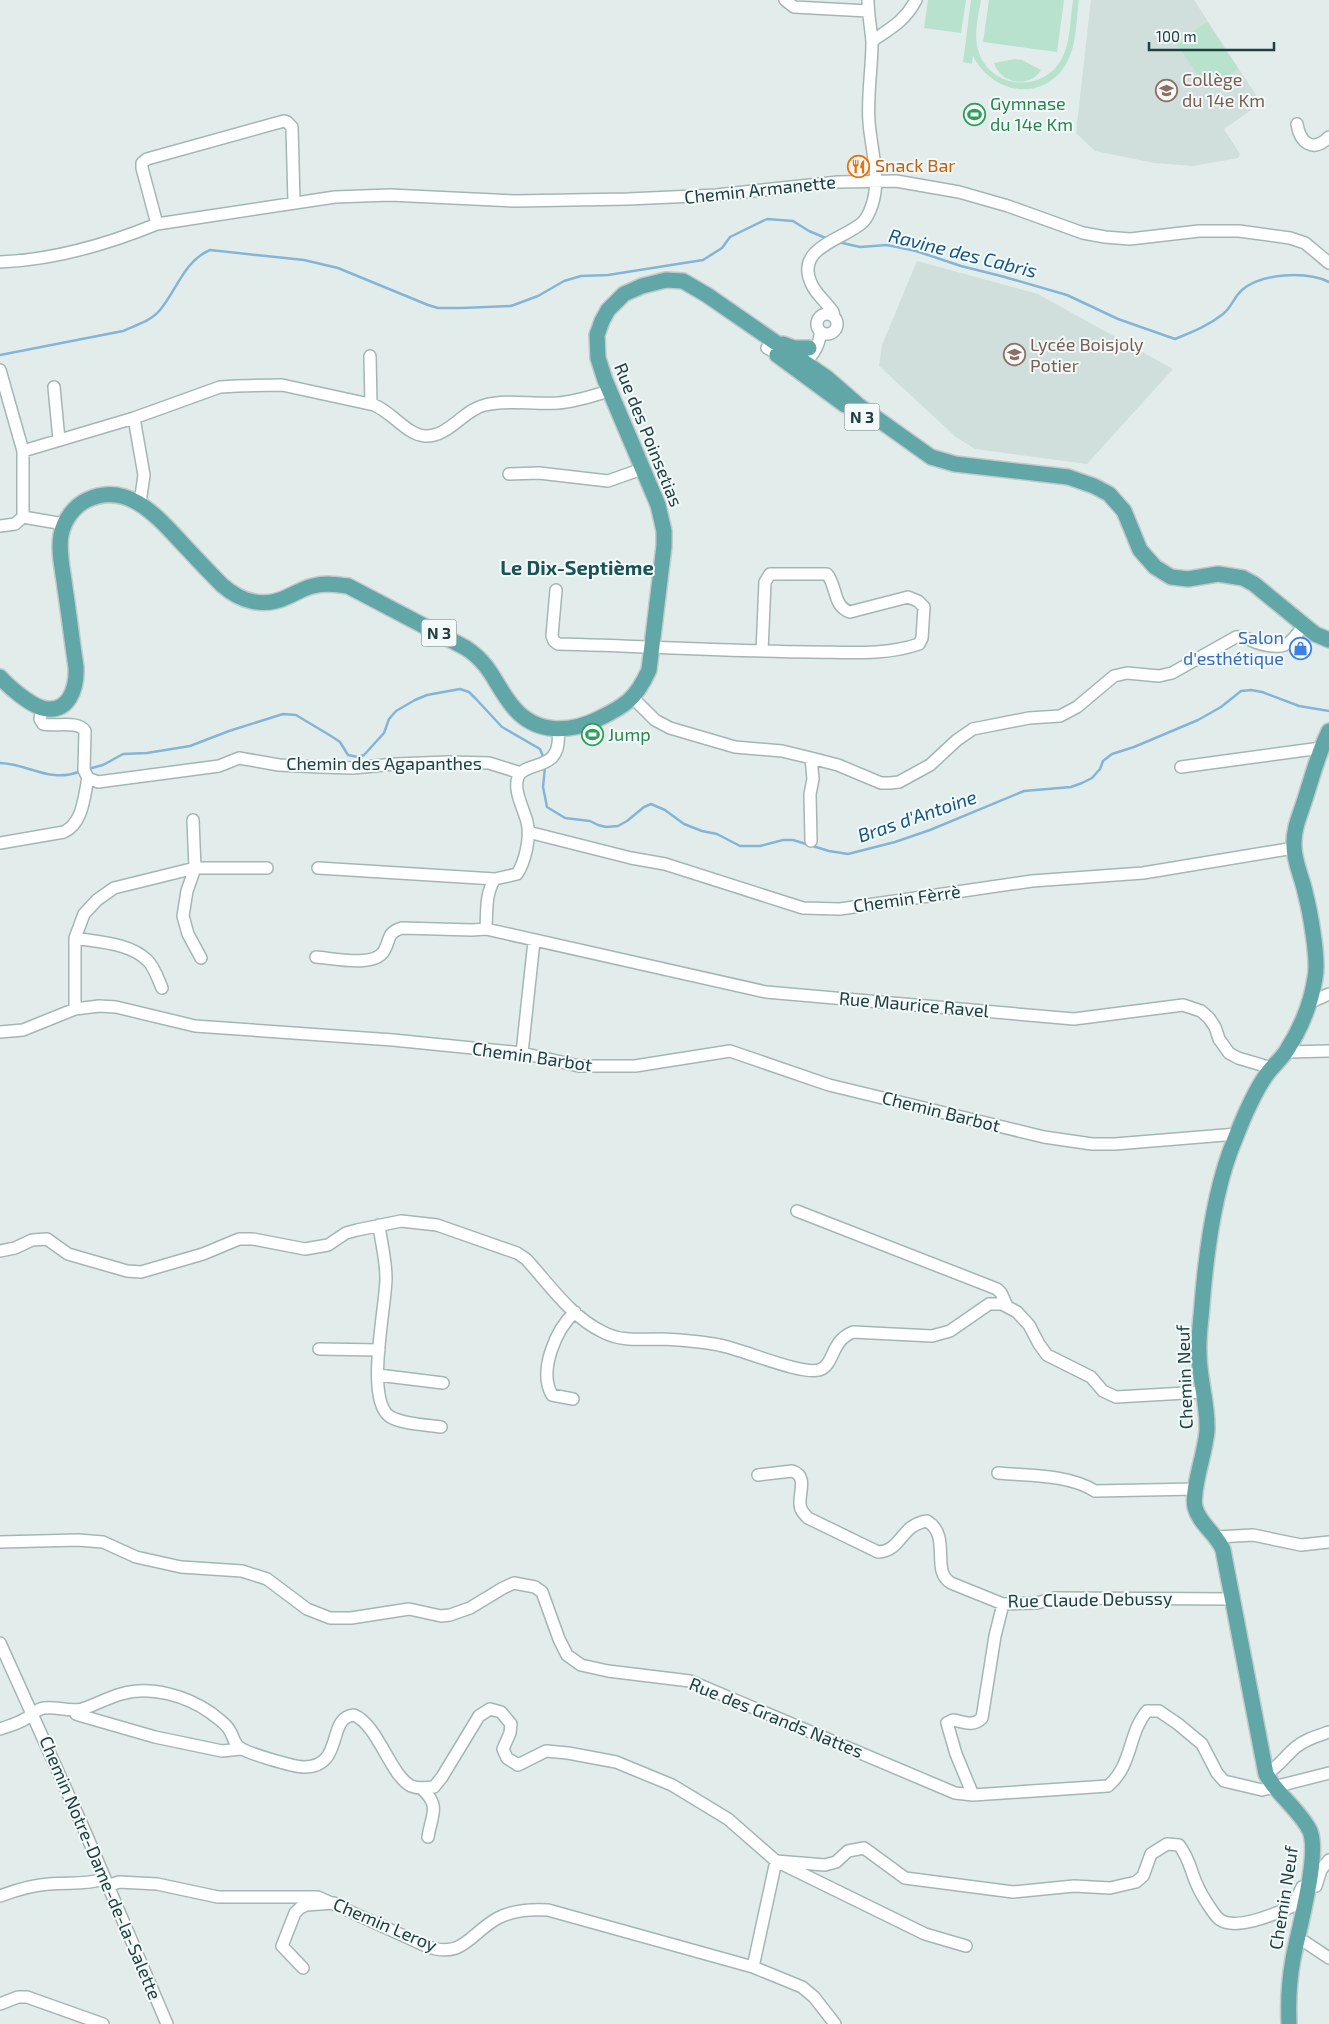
<svg xmlns="http://www.w3.org/2000/svg" width="1329" height="2024" font-family="'Exo 2',sans-serif">
<rect width="100%" height="100%" fill="#e2edeb"/>
<path fill="#d0dedc" d="M1091 0H1194L1261 103 1224 129 1240 154 1238 158 1193 166 1154 163 1095 151 1076 133Z
M917 261 1038 294 1173 369 1087 464 975 449 956 437 879 366 882 345Z"/>
<path fill="#b8e1ce" d="M928 0H966L961 33 924 28Z
M971 0H981C978 17 973 36 979 53 992 89 1042 93 1061 60 1071 43 1070 19 1073 0H1079C1076 20 1077 46 1066 64 1043 103 992 94 973 56L972 64 963 62Z
M989 0H1064L1057 52 983 42Z
M1207 22 1238 69 1208 89 1176 43Z
M1015 59 1022 60 1041 70C1030 89 1000 84 994 63Z"/>
<g fill="none" stroke-linecap="round" stroke-linejoin="round">
<path stroke="#84b5d8" stroke-width="2.5" d="M838 242 860 247 887 245 916 251 961 266 1001 276 1067 295 1118 319 1175 339C1192 332 1208 326 1223 314 1231 308 1234 297 1242 290 1262 273 1306 271 1329 282
M0 355 123 331C136 325 151 321 160 310 177 290 184 261 210 250L304 260 338 268 428 305 438 308H462L511 306 538 296 564 281 581 276 608 275 703 260 722 248 730 237 767 219 793 221 809 231 828 239
M0 763C30 764 50 784 81 771
M545 767 543 787 547 807 565 818 590 821 598 825 606 827 618 826 627 821 644 807 651 804 665 810 684 824 702 831 717 834 740 846H760L783 840H793L829 851 848 854 895 842 930 830 1024 791 1071 787 1082 783 1092 778 1100 769 1103 761 1112 754 1134 747 1198 720 1221 707 1241 691 1251 690 1262 692 1299 706 1329 711
M88 769 103 765 123 754 147 753 190 746 229 731 283 714 296 715 331 736 340 742 348 755 358 757 364 755 384 733 389 719 396 711 415 700 427 695 460 689 469 692 476 699 502 727 540 749 544 759"/>
<defs>
<path id="minor" d="M785 0 794 7 868 11
M872 41C891 28 905 21 916 0
M1297 124C1300 143 1313 153 1329 137
M157 224 142 168V163L147 159 284 121 287 122 292 127 294 202
M0 262C53 260 108 244 157 224L335 197 390 195 515 201 628 199 716 195 838 182 896 181 959 192 1008 206 1083 233 1105 237 1130 239 1199 231H1239L1290 238 1305 243 1329 263
M817 324a10 10 0 1 1 20 0a10 10 0 1 1-20 0Z
M834 317 833 312C826 302 817 295 812 285 793 247 844 240 863 222 867 218 870 211 872 205 881 179 871 149 869 122 867 95 872 69 872 42 871 28 868 14 868 0
M767 348 785 358
M370 356 371 404
M799 365C810 362 819 346 820 335
M0 370 23 451V517L15 524 0 526
M54 387 59 440
M23 451 134 418
M509 474 539 473 608 481 642 469
M140 503 144 475 134 418 220 387 237 386 282 385 374 405C392 412 407 435 425 436 449 437 463 410 485 405 508 399 534 405 558 403 575 402 592 396 609 391
M23 517 64 524
M556 590 552 636 554 641 558 644C642 646 726 651 810 652 846 652 884 656 919 644L922 638 924 607 918 601 908 597 850 612C833 607 837 586 827 574H770L765 582 762 651
M633 698 655 720 670 728 735 747 782 751 811 758 838 765 881 783H890L899 782 930 765 957 740 973 729 1029 718 1060 716 1077 707 1114 676 1127 673 1159 676 1172 673 1236 637C1244 636 1248 639 1255 642 1282 651 1290 647 1304 624
M42 708 40 719 43 724C56 727 78 720 85 731L84 770 88 778 98 782 219 766 239 758 279 765 319 767 353 768 395 764 449 762 489 763 521 773
M1181 767 1321 748
M193 820 195 868 187 891 183 916 188 934 201 958
M528 832 631 858 665 864 803 908 840 909 1032 881 1143 873 1294 848
M811 841 810 794 813 779 811 758
M0 843 64 832C83 823 84 797 88 778
M318 868 495 879
M486 929 766 992 1074 1019 1183 1005 1201 1011 1209 1018 1215 1027 1219 1039 1229 1053 1238 1058 1272 1068
M75 938C98 942 130 943 147 960 154 966 158 979 162 988
M316 957C332 958 374 968 384 951 391 939 386 933 402 928L472 930 486 929C487 913 485 893 495 879L517 874C525 862 531 837 527 822 524 809 513 791 518 777 526 759 563 774 558 730
M1309 1003 1329 994
M75 1009V938L84 914 97 900 114 888 195 868H267
M0 1032 23 1030 75 1009 99 1006 116 1007 195 1026 393 1040 522 1053 579 1066H635L730 1051 829 1085 1044 1137 1092 1144H1115L1237 1134
M1286 1052 1329 1051
M522 1053 534 941
M797 1211 997 1289 1001 1293 1007 1306
M379 1225C381 1242 386 1260 386 1278 386 1307 365 1397 389 1416 400 1424 427 1425 441 1427
M0 1251 15 1248 32 1240 47 1239 68 1254 127 1271 141 1272 203 1254 239 1239H253L305 1249 328 1245 346 1233 357 1230 401 1221 437 1225 517 1253 526 1259C549 1284 571 1317 603 1332 621 1342 642 1339 662 1339 682 1340 700 1341 719 1345 742 1349 800 1375 819 1370 835 1365 830 1341 853 1332L932 1336 950 1331 989 1304H1002L1017 1312 1029 1325 1039 1344 1047 1355 1091 1377 1103 1391 1116 1397 1203 1392
M319 1349 379 1350
M378 1375 443 1383
M573 1399 552 1395C538 1371 556 1329 575 1312
M998 1473C1029 1476 1068 1474 1095 1491L1196 1489
M758 1475 792 1471C808 1476 799 1492 800 1504 800 1510 804 1514 808 1518L878 1552C902 1551 900 1525 927 1521 952 1536 930 1571 951 1583L1003 1604 1037 1603 1055 1598 1232 1599
M1217 1537 1253 1535 1301 1545 1329 1542
M0 1542 78 1540 103 1542 136 1557 181 1567 242 1571 267 1579 307 1609 330 1618H351L409 1609 441 1616 450 1615 470 1608 503 1588 514 1583 535 1587 542 1592 559 1639 567 1655 581 1665 608 1671 690 1681 955 1793 973 1795 1108 1786C1133 1765 1128 1733 1147 1711H1159L1178 1724 1202 1744 1217 1773 1224 1781 1262 1790 1329 1773
M0 1643 83 1827 167 2024
M74 1710 76 1714 82 1716 155 1737 222 1751 241 1749
M0 1729C8 1726 17 1724 25 1719 31 1716 36 1709 44 1708 56 1706 69 1712 82 1709 95 1705 107 1698 121 1694 150 1685 187 1696 211 1713 217 1718 227 1724 230 1731 233 1736 234 1743 239 1747 246 1753 294 1767 304 1767 345 1767 326 1717 354 1715 378 1725 390 1775 411 1786 418 1789 426 1788 434 1787L442 1777 479 1716 490 1709 501 1712 511 1724 510 1733 503 1749 507 1758 518 1765 546 1751 568 1753 616 1762 672 1785 728 1819 776 1861 825 1865 836 1862 848 1851 864 1848 905 1878 1013 1892 1074 1886 1110 1888 1136 1882 1143 1876 1151 1854 1167 1844 1179 1845C1191 1861 1190 1871 1198 1887 1201 1894 1214 1915 1219 1919 1236 1932 1277 1913 1293 1906L1302 1887 1316 1886 1321 1870 1329 1860
M1266 1774C1279 1767 1285 1756 1296 1747 1306 1739 1317 1736 1329 1732
M421 1788C441 1806 432 1813 428 1837
M973 1795 956 1754 947 1723 953 1720C964 1722 973 1727 982 1718L995 1636 1003 1604
M107 1886 119 1882 157 1884 218 1897H318L426 1946C463 1960 470 1933 498 1918 513 1910 530 1909 548 1910L753 1967 802 1987 814 1997 835 2024
M0 1896C16 1890 32 1885 49 1884 67 1882 87 1885 104 1879
M1298 1940 1305 1942 1329 1958
M753 1967 776 1861 925 1934 966 1946
M303 1968 282 1946 295 1913 300 1908 306 1905 334 1903
M0 2004 18 1997H27L103 2024"/>
<path id="major" d="M783 344 794 348H809
M777 355 845 405
M0 677C9 687 29 704 42 708 69 715 77 688 76 667 72 641 69 614 65 588 63 571 58 552 61 535 64 520 74 506 87 500 126 481 156 515 180 541 194 556 208 571 222 585 241 602 264 608 287 597 296 593 304 588 313 586 325 583 335 584 348 586L466 648C493 666 495 686 514 708 536 734 569 733 598 719 625 706 636 699 649 670L664 546V531L658 505 605 380 598 358 597 335 602 321 608 310 624 294 642 286 666 280 683 281 707 295 827 378 858 405 931 457 955 464 1068 477 1094 486 1109 494 1124 511 1140 550 1155 567 1171 577 1188 579 1218 574 1243 578 1254 584 1315 634 1329 640
M1289 2024C1288 2002 1289 1981 1293 1959 1298 1931 1320 1856 1310 1831 1300 1810 1277 1795 1266 1774L1223 1550C1217 1534 1199 1524 1195 1507 1191 1490 1206 1451 1207 1430 1208 1404 1199 1379 1199 1353 1198 1337 1201 1321 1202 1305 1206 1254 1215 1186 1235 1139 1242 1121 1254 1093 1265 1077 1271 1067 1281 1060 1287 1050 1301 1028 1311 1004 1315 978 1319 960 1310 911 1305 892 1302 877 1294 862 1294 846 1293 828 1301 813 1306 796 1313 774 1319 751 1329 731"/>
</defs>
<use href="#minor" stroke="#a4b6b4" stroke-width="14"/>
<use href="#major" stroke="#c1caca" stroke-width="18"/>
<use href="#minor" stroke="#fff" stroke-width="11"/>
<use href="#major" stroke="#62a7a7" stroke-width="15"/>
</g>
<defs>
<symbol id="school-ring" viewBox="-11 -11 22 22"><circle r="9.5" fill="#f3f9f8" stroke="#8d6e63" stroke-width="1.5"/><path d="M0-5L7-2L0 1L-7-2ZM-4 1L0 2.5L4 1V4Q0 6-4 4Z" fill="#8d6e63"/></symbol>
<symbol id="stadium-ring" viewBox="-11 -11 22 22"><circle r="9.5" fill="#f3f9f8" stroke="#2e9e5b" stroke-width="1.5"/><path d="M0-5a6.5 5 0 1 0 0 10a6.5 5 0 1 0 0-10ZM-3.5-1.8h7v3.6h-7Z" fill="#2e9e5b"/></symbol>
<symbol id="restaurant-ring" viewBox="-11 -11 22 22"><circle r="9.5" fill="#f3f9f8" stroke="#e8710a" stroke-width="1.5"/><path d="M-5-6h1v4h1v-4h1v4h1v-4h1v5L-1.5 .5V6h-2V.5L-5-1ZM5-6V6H3V1.5H1.5Q1.5-4 5-6Z" fill="#e8710a"/></symbol>
<symbol id="shop-ring" viewBox="-11 -11 22 22"><circle r="9.5" fill="#f3f9f8" stroke="#3f7fe0" stroke-width="1.5"/><path d="M-5-2.5h2.3a2.7 3.5 0 0 1 5.4 0H5L5.5 6h-11ZM-1.5-2.5h3a1.5 2.3 0 0 0-3 0Z" fill="#3f7fe0"/></symbol>
</defs>
<g fill-rule="evenodd">
<use href="#school-ring" x="1154" y="78" width="25" height="25"/>
<use href="#stadium-ring" x="962" y="102" width="25" height="25"/>
<use href="#restaurant-ring" x="846" y="154" width="25" height="25"/>
<use href="#school-ring" x="1002" y="342" width="25" height="25"/>
<use href="#shop-ring" x="1288" y="636" width="25" height="25"/>
<use href="#stadium-ring" x="580" y="722" width="25" height="25"/>
</g>
<g text-anchor="middle" stroke-width="4" stroke-linejoin="round" paint-order="stroke">
<g fill="#f3f9f8" stroke="#5f7877" stroke-width="1">
<rect x="844.5" y="403.5" width="35" height="27" rx="4"/>
<rect x="421.5" y="619.5" width="35" height="27" rx="4"/>
</g>
<g font-size="16" font-weight="bold" fill="#204040">
<text x="862" y="423">N 3</text>
<text x="439" y="639">N 3</text>
</g>
<g font-size="18" fill="#785e54" stroke="#f3f9f8" text-anchor="start">
<text x="1182" y="86">Collège<tspan x="1182" dy="21">du 14e Km</tspan></text>
<text x="1030" y="351">Lycée Boisjoly<tspan x="1030" dy="21">Potier</tspan></text>
</g>
<g font-size="18" fill="#27864d" stroke="#f3f9f8" text-anchor="start">
<text x="990" y="110">Gymnase<tspan x="990" dy="21">du 14e Km</tspan></text>
<text x="608" y="741">Jump</text>
</g>
<g font-size="18" fill="#c56008" stroke="#f3f9f8" text-anchor="start">
<text x="875" y="172">Snack Bar</text>
</g>
<g font-size="18" fill="#204040" stroke="#f3f9f8">
<text transform="translate(760 190) rotate(-6)" y="6">Chemin Armanette</text>
<text transform="translate(648 435) rotate(68)" y="6">Rue des Poinsetias</text>
<text x="384" y="770">Chemin des Agapanthes</text>
<text transform="translate(907 899) rotate(-8)" y="6">Chemin Fèrrè</text>
<text transform="translate(914 1005) rotate(5)" y="6">Rue Maurice Ravel</text>
<text transform="translate(532 1057) rotate(8)" y="6">Chemin Barbot</text>
<text transform="translate(941 1112) rotate(14)" y="6">Chemin Barbot</text>
<text transform="translate(1185 1377) rotate(-92)" y="6">Chemin Neuf</text>
<text transform="translate(1090 1600) rotate(-1)" y="6">Rue Claude Debussy</text>
<text transform="translate(776 1718) rotate(22)" y="6">Rue des Grands Nattes</text>
<text transform="translate(100 1868) rotate(67)" y="6">Chemin Notre-Dame-de-la-Salette</text>
<text transform="translate(1284 1898) rotate(-81)" y="6">Chemin Neuf</text>
<text transform="translate(385 1925) rotate(23)" y="6">Chemin Leroy</text>
</g>
<g font-size="18" fill="#366cbe" stroke="#f3f9f8" text-anchor="end">
<text x="1284" y="644">Salon<tspan x="1284" dy="21">d'esthétique</tspan></text>
</g>
<g font-size="19" font-style="italic" fill="#145383" stroke="#f3f9f8">
<text transform="translate(963 253) rotate(14)" y="7">Ravine des Cabris</text>
<text transform="translate(917 816) rotate(-19)" y="7">Bras d'Antoine</text>
</g>
<g font-size="20" font-weight="bold" fill="#195355" stroke="#f3f9f8">
<text x="577" y="575">Le Dix-Septième</text>
</g>
</g>
<path d="M1149 42v8h125v-8" fill="none" stroke="#204040" stroke-width="2.5"/>
<text x="1156" y="42" font-size="15" fill="#204040" stroke="#f3f9f8" stroke-width="4" paint-order="stroke">100 m</text>
</svg>
